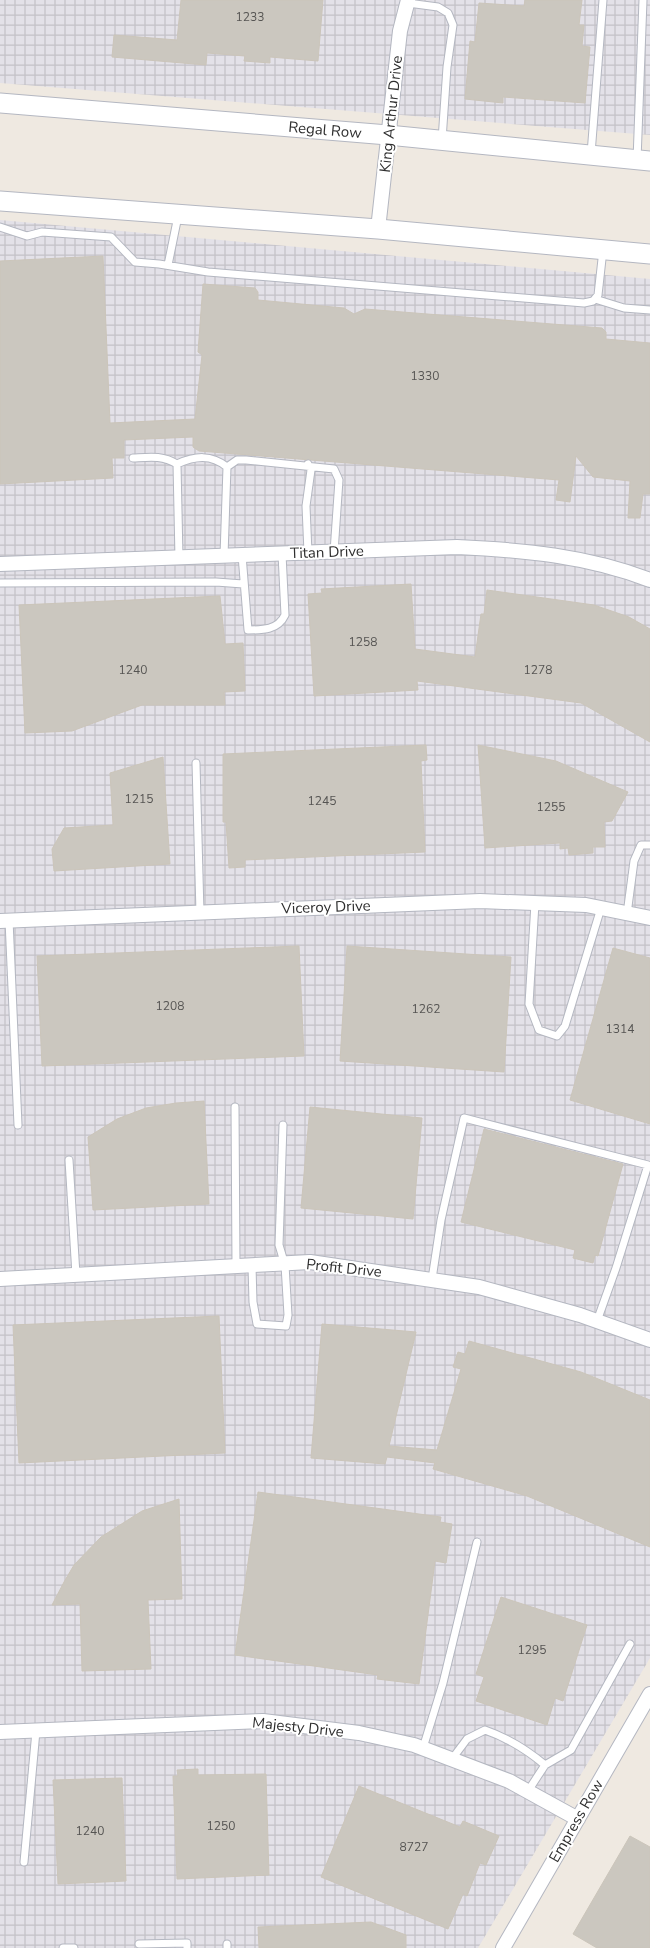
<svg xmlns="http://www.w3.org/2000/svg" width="650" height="1948" font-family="'Nunito Sans',sans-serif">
<defs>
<pattern id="industrial-grid" width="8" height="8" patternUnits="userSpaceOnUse" patternTransform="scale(1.25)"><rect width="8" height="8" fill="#e3e1e8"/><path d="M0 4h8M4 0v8" fill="none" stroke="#c3c1c7"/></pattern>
</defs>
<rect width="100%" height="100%" fill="#efe9e1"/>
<path fill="url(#industrial-grid)" d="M0 0H650V135L0 83Z
M0 220 650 279V1658L478 1948H0Z"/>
<path fill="#cbc7bf" stroke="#cbc5ba" d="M181 0H323L318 61 270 57V63L244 61 245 56 207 53 206 65 112 57 114 35 177 40Z
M525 0H582L579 25H584L582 46 590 47 585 103 503 97V103L465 99 470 41 475 42 479 3 524 6Z
M103 256 110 423 195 419 202 355 198 352 203 284 255 288 258 292V300L344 308 354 314 365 309 602 328 606 332V339L650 343V494H643L640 518H628L630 481 593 477 576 456 570 502 556 500 559 480 199 451 193 447V437L124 440V458H112L113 478 0 484V261Z
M411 584 415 649 475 657 481 614H484L487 590 594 605 629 617 650 629V742L581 703 417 681 418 690 314 696 308 594 322 593 321 589Z
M220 596 225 644 243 643 245 691 224 692 225 705H142L72 731 25 733 19 605Z
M426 745 427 760 421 761 425 852 245 860V867L229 868 226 822H223V754Z
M478 745 556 761 628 792 612 821 604 822 605 847H593V853L569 855 568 848 560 849V843L485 848Z
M163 757 170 864 54 871 52 849 64 828 113 825 110 773Z
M299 946 304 1056 42 1066 37 956Z
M347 946 511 957 504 1072 340 1061Z
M613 948 650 958V1124L570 1100Z
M204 1101 209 1204 93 1210 88 1137 117 1119 146 1108 176 1103Z
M310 1107 422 1118 413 1219 301 1208Z
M484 1129 623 1164 598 1256 595 1255 593 1263 573 1258 575 1250 461 1222Z
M219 1316 225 1453 19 1463 13 1325Z
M322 1324 416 1332 389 1446 437 1450 461 1369 453 1367 458 1352 465 1354 469 1341 581 1372 650 1400V1547L527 1496 433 1469 435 1463 387 1457 385 1464 311 1458Z
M258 1492 441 1517 440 1522 452 1524 446 1563 435 1561 419 1684 377 1679 378 1675 235 1655Z
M179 1499 182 1599 148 1600 151 1669 82 1671 80 1604 52 1605 64 1582 74 1565 101 1537 142 1511Z
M501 1597 587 1625 563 1701 555 1698 547 1725 476 1701 484 1677 476 1674Z
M198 1769V1775L266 1774 269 1875 177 1879 173 1776H178L177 1770Z
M122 1778 126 1881 58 1884 53 1780Z
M359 1786 460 1827 463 1821 499 1836 486 1865 480 1863 467 1896 463 1894 448 1929 321 1877Z
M630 1836 650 1847V1948H597L573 1934Z
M371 1922 406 1935V1948H259L258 1927Z"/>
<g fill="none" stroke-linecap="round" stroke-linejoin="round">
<defs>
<path id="service" d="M408 3 438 7 448 13 453 25 447 67 442 140
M591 154 603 0
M637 160 643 0
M0 227 27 236 42 232 111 237 135 262 159 264 208 272 584 303 593 301 598 295 603 250
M168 265 178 216
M595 299 624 308 650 310
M133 458C150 457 162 455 177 464
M177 464 179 558
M177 464C195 456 211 454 227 467
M227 467 237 460H246L334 469 339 480 334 552
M308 553 306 506 311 470 308 464
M242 555 248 630C263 630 278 630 285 615L282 554
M224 556 227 467
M0 583 216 582 243 584
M196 763 200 913
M535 903 529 1004 539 1030 557 1036 565 1026 601 908
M627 914 634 861 641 845H650
M9 920 18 1125
M235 1107 236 1266
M69 1160 76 1275
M252 1266 253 1302 257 1324 286 1326 288 1315 285 1265 279 1245 283 1125
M432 1279 441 1220 464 1118 648 1165 616 1268 597 1321
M423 1748 443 1683 477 1542
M452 1759 467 1739 485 1730C508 1738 526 1749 545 1765
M528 1791 545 1765 571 1750 630 1644
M24 1862 36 1731
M139 1944 187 1943V1948
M227 1944V1948
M63 1948H74"/>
<path id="minor" d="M378 229 400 31 408 0
M0 564 457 547C524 550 588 556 650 580
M0 921 480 901 586 905 650 918
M0 1279 310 1262 479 1287 580 1315 650 1340
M0 1732 263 1721 359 1733 414 1745 509 1781 578 1819
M503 1948 650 1694"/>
<path id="secondary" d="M0 103 388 135 650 161
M0 201 378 229 650 254"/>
</defs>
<use href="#service" stroke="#b4b7c1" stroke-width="9"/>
<use href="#minor" stroke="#b4b7c1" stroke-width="16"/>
<use href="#secondary" stroke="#b4b7c1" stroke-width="21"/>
<use href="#service" stroke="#fff" stroke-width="7"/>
<use href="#minor" stroke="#fff" stroke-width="14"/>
<use href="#secondary" stroke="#fff" stroke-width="19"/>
</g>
<g text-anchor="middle" stroke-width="4" stroke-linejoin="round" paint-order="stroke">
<g font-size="12" fill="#555452">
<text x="250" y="21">1233</text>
<text x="425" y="380">1330</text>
<text x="363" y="646">1258</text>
<text x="133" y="674">1240</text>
<text x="538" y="674">1278</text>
<text x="139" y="803">1215</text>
<text x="322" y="805">1245</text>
<text x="551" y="811">1255</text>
<text x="170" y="1010">1208</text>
<text x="426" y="1013">1262</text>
<text x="620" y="1033">1314</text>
<text x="532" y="1654">1295</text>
<text x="221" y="1830">1250</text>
<text x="90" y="1835">1240</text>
<text x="414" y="1851">8727</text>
</g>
<g font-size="15" fill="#2e2e2e" stroke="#fff">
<text transform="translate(391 114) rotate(-84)" y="5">King Arthur Drive</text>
<text transform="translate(325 130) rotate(5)" y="5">Regal Row</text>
<text transform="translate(327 552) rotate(-2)" y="5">Titan Drive</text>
<text transform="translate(326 907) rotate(-2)" y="5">Viceroy Drive</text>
<text transform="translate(344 1268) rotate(6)" y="5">Profit Drive</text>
<text transform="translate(298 1727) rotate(6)" y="5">Majesty Drive</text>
<text transform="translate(576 1821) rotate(-60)" y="5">Empress Row</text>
</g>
</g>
</svg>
